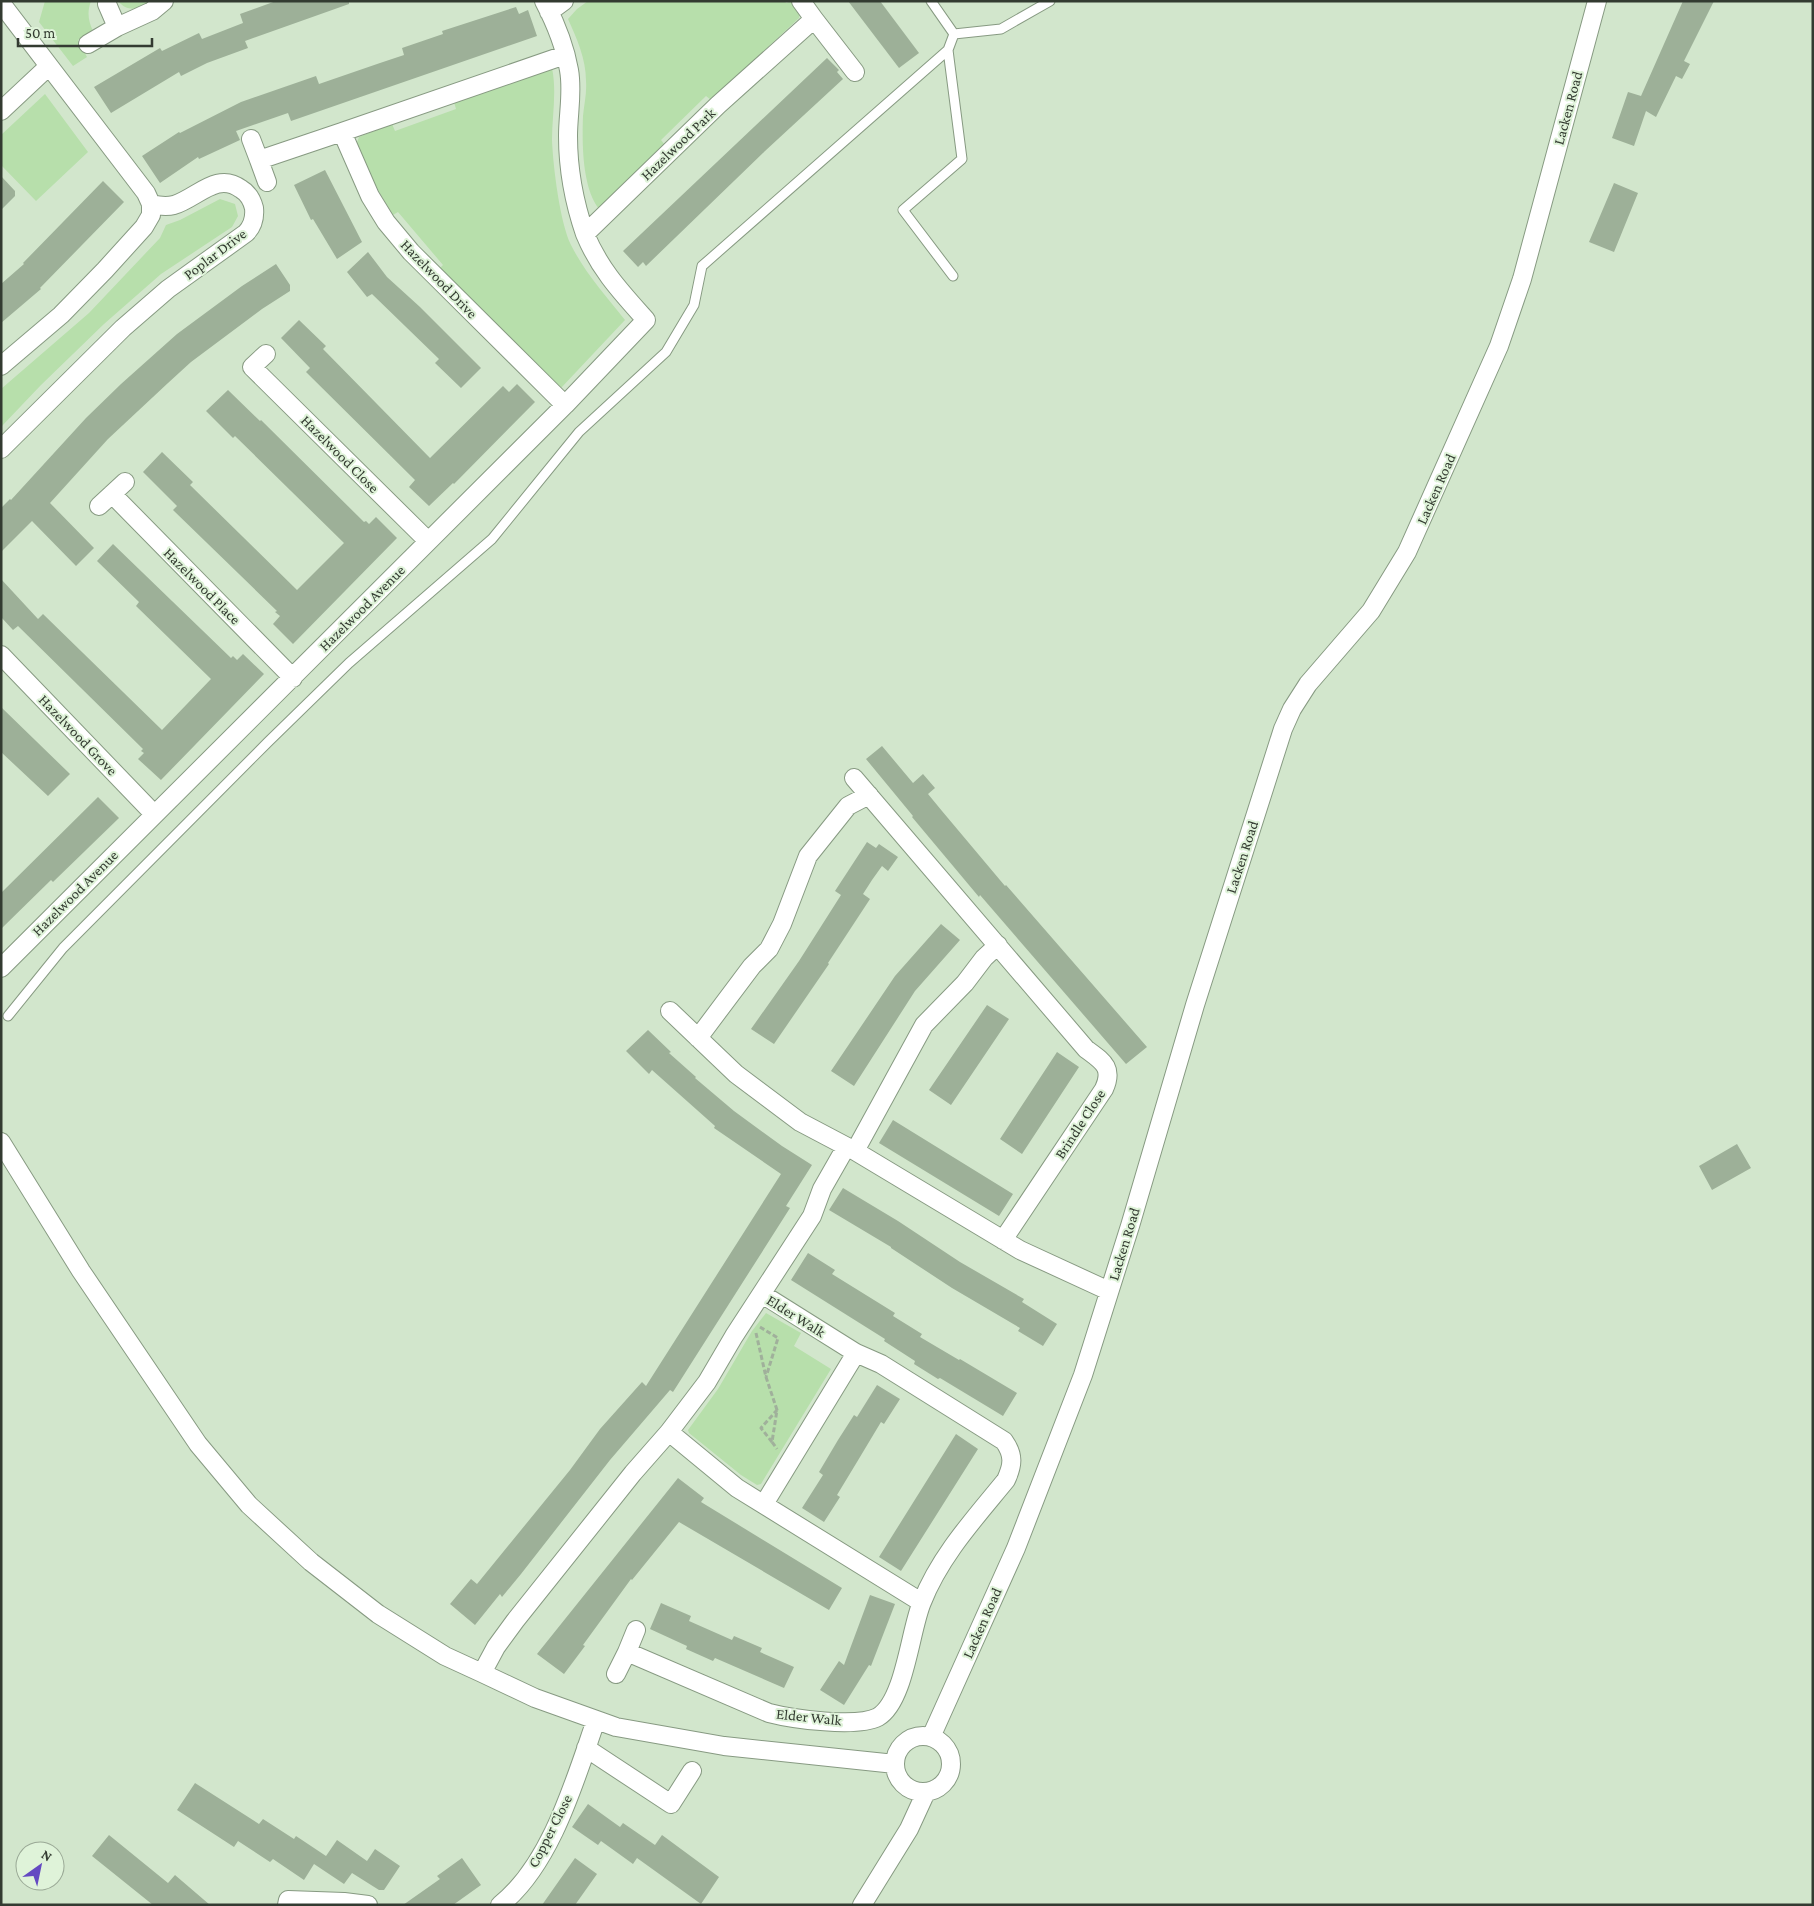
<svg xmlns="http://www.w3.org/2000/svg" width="1814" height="1906" font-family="'Crimson Pro',serif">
<rect width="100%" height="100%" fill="#d2e6cc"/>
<path fill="#b7dfab" d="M45 1H91C87 12 88 20 93 31L78 40 87 57 73 66 39 22Z
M118 1H153C141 8 129 14 118 1Z
M588 1H785L786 3 792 1 800 12 799 18 711 100 706 96 661 140 665 145 599 209C582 187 582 143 583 116 584 105 587 93 586 81 586 59 577 39 568 19L577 9Z
M552 68C557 92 552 116 552 140 553 166 560 223 571 245 585 273 606 296 625 320L561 388 440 268 443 265 398 212 393 215 378 190 356 145 359 137 392 124 395 131 456 109 454 102Z
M45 94 88 152 36 201 1 165V135Z
M220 199 235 204 238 216 232 227 161 274 104 324 41 385 1 427V389L89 313 160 238 166 225 180 220Z
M766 1313 801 1333 794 1346 831 1369 761 1484 757 1485 741 1475 689 1433 688 1430 718 1389 752 1331Z"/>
<path fill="#9db098" d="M276 1H349V4L245 41 248 48 207 63 181 76 179 72 111 113 94 87 160 48 162 51 199 33 202 39 243 23 240 14Z
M848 1H880L919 53 899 68Z
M1683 1H1714L1684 61 1690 64 1682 79 1676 76 1656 117 1646 111 1634 146 1612 138 1628 92 1641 96Z
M516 7 519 14 528 10 537 36 291 121 288 113 236 131 240 140 199 159 198 157 160 183 142 156 179 132 180 133 241 102 316 76 319 84 380 63 404 55 402 48 443 34 442 31Z
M827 58 839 70 837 72 843 79 765 151 646 266 643 262 638 267 623 251Z
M325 170 362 242 337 259 313 219 311 220 294 185Z
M1 176 15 191V196L1 210Z
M103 181 124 202 40 288 41 289 1 323V284L24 264 23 263Z
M1614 183 1638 193 1614 252 1589 242Z
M368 252 387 277 420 307 481 368 461 388 435 363 439 359 372 294 367 297 347 272Z
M276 264 290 285V291L262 309 191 362 168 383 108 439 50 503 94 548 76 566 32 521 1 552V508L10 499 11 500 86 418 121 384 177 334 242 286Z
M299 320 326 346 323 349 430 458 503 386 509 392 517 384 535 402 454 484 453 483 429 506 409 487 415 480 306 372 310 368 281 338Z
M228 390 260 421 261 420 364 522 366 521 369 524 376 517 397 538 293 644 273 624 280 616 275 612 277 611 173 510 177 506 143 472 162 452 193 482 190 485 297 590 344 543 235 436 233 438 206 411Z
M113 544 231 658 233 656 237 660 243 654 264 674 161 780 138 759 144 753 141 751 143 749 18 626 13 630 1 617V579L38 619 43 614 162 730 211 679 136 606 139 602 97 561Z
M1 707 70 774 48 796 1 752Z
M882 746 913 783 923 774 935 788 928 794 942 811 1005 886 1006 885 1147 1047 1126 1064 980 895 979 897 912 817 913 816 866 759Z
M98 797 119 818 53 882 51 880 1 929V893Z
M867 842 876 848 879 844 898 857 888 871 882 866 872 880 863 894 870 899 828 963 829 964 774 1044 751 1029 799 961 841 895 835 891Z
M941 924 960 940 915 991 854 1086 831 1071 895 976Z
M987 1005 1009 1019 951 1105 929 1090Z
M648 1030 671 1052 669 1053 696 1077 695 1078 734 1111 782 1146 812 1165 786 1206 790 1208 673 1392 670 1390 610 1460 521 1574 502 1597 500 1594 475 1625 450 1604 471 1579 477 1584 570 1470 600 1429 642 1382 646 1386 781 1174 714 1128 715 1126 652 1070 649 1074 626 1051Z
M1057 1052 1079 1067 1022 1154 1000 1139Z
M893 1120 1013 1194 999 1216 879 1143Z
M1737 1144 1751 1168 1712 1190 1699 1166Z
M843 1188 898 1221 960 1262 1024 1299 1022 1302 1057 1324 1043 1346 1018 1331 1020 1328 952 1288 891 1248V1247L829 1210Z
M808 1253 835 1270 832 1274 895 1313 893 1316 922 1334 920 1337 959 1360 960 1359 1017 1393 1003 1416 940 1378 938 1379 914 1364 915 1361 884 1341 885 1339 791 1280Z
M877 1385 900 1399 884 1424 881 1422 857 1462 837 1495 840 1497 824 1522 802 1508 823 1475 819 1472 838 1440 854 1415 857 1417Z
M956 1434 978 1449 901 1571 879 1557Z
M678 1478 704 1498 701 1502 842 1588 829 1610 679 1522 632 1580 631 1579 583 1645 585 1646 564 1674 537 1654Z
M870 1595 895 1604 871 1666 869 1665 844 1705 820 1690 839 1661 844 1665Z
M661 1603 691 1616 689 1621 732 1640 734 1636 762 1648 760 1652 794 1667 784 1688 715 1658 713 1661 686 1649 687 1646 650 1629Z
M195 1783 259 1824 263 1819 294 1839 296 1836 326 1856 337 1840 367 1861 375 1849 400 1866 384 1890H379L352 1873 344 1884 314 1864 304 1880 273 1859 270 1862 238 1841 234 1847 177 1810Z
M588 1804 620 1827 623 1823 655 1845 662 1835 719 1877 701 1904 637 1858 633 1864 601 1841 598 1845 572 1827Z
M109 1835 168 1883 175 1875 210 1905H153L92 1856Z
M462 1858 481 1885 453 1905H403L440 1879 437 1876Z
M575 1858 597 1874 575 1905H542Z"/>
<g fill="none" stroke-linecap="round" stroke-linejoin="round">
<defs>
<path id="lane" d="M931 1 954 34
M954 34 1001 29 1050 1
M948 50 962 159 903 210 953 276
M8 1016 63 948 268 742 349 663 492 539 579 432 666 352 694 305 702 266 948 50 954 34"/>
<path id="street" d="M544 1C555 22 565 47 569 70 573 92 568 114 568 136 568 170 574 202 585 234L718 105 814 19 801 1
M1 3 146 193 151 204
M107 4 117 27
M549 12 564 1
M814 19 855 72
M88 44 117 27 152 11 164 1
M565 55 342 132 370 196 386 222 411 252 565 405
M1 111 49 66
M251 139 259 160 342 132
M259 160 267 182
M266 354 252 367 428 541
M1 366 61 315 105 270 144 227 151 215V204C159 206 166 207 174 205 197 198 217 171 241 189 248 193 252 200 254 208 255 218 253 226 246 233L168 289 123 328 1 449
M112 494 293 678
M99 506 125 482
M1 655 154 814
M854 778 1086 1049C1102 1061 1114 1067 1104 1089L1003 1240
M1 968 565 405 646 320C621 292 600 270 585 234
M670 1011 736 1074 800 1122 855 1151 1020 1250 1109 1291
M698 1038 752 966 769 949 782 924 808 856 848 806 869 795
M1 1142 81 1271 198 1444 249 1505 311 1562 378 1614 445 1656 482 1673 535 1698 616 1727 724 1746 895 1764
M855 1151 924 1025 965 983 984 958 998 945
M669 1432 737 1488 921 1602
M764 1504 856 1353
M627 1652 636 1630
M482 1673 496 1647 515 1621 633 1473 669 1432 707 1382 734 1336 812 1216 822 1189 846 1147
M616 1674 627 1652 769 1713C792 1719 857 1728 878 1717 905 1701 910 1630 922 1602 940 1556 975 1518 1006 1480 1013 1465 1014 1455 1004 1441L881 1364 856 1353 762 1294
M895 1764a28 28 0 1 1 56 0a28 28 0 1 1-56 0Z
M931 1737 1016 1548 1083 1375 1130 1226 1195 1005 1283 729 1292 709 1308 684 1371 611 1407 552 1499 346 1522 279 1597 1
M586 1748 671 1804 692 1771
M287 1905 288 1900 344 1902 368 1905
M500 1905C551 1865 575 1780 596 1720
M862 1905 909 1829 926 1792"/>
</defs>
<use href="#lane" stroke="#879a82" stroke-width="11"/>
<use href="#street" stroke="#879a82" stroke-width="20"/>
<path stroke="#a0b09b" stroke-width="3" stroke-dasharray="5 2.5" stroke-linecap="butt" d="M760 1327 778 1338 766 1377
M756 1333 766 1377 777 1410 772 1442 777 1449
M772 1442 761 1428 777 1410"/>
<use href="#lane" stroke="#fff" stroke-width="9"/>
<use href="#street" stroke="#fff" stroke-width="18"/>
</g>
<g text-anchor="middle" stroke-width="4" stroke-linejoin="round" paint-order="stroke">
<g font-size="15" fill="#333b31" stroke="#dff3d9">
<text transform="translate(1568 108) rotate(-75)" y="5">Lacken Road</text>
<text transform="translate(678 144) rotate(-44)" y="5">Hazelwood Park</text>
<text transform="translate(215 254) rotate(-37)" y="5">Poplar Drive</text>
<text transform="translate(439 279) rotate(46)" y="5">Hazelwood Drive</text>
<text transform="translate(340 454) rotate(45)" y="5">Hazelwood Close</text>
<text transform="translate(1436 489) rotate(-66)" y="5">Lacken Road</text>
<text transform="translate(202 586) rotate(45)" y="5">Hazelwood Place</text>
<text transform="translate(362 608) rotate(-45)" y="5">Hazelwood Avenue</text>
<text transform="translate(78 735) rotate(46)" y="5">Hazelwood Grove</text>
<text transform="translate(1242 857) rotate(-72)" y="5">Lacken Road</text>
<text transform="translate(75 893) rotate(-45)" y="5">Hazelwood Avenue</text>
<text transform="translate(1080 1124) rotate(-57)" y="5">Brindle Close</text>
<text transform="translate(1124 1244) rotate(-73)" y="5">Lacken Road</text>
<text transform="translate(796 1316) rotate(32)" y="5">Elder Walk</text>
<text transform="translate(982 1623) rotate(-66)" y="5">Lacken Road</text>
<text transform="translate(809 1717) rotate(6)" y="5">Elder Walk</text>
<text transform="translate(550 1831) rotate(-63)" y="5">Copper Close</text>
</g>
</g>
<rect width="1814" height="1906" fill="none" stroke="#333b31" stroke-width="5"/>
<g transform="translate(40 1866) rotate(33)"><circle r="24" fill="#dff3d9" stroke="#9aa996"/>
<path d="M0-4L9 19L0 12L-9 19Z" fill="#6449c2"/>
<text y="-8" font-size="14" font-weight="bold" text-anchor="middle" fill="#333b31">N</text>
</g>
<path d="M18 38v8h134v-8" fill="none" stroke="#333b31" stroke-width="2.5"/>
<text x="25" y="38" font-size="15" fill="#333b31" stroke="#dff3d9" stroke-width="4" paint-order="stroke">50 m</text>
</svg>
